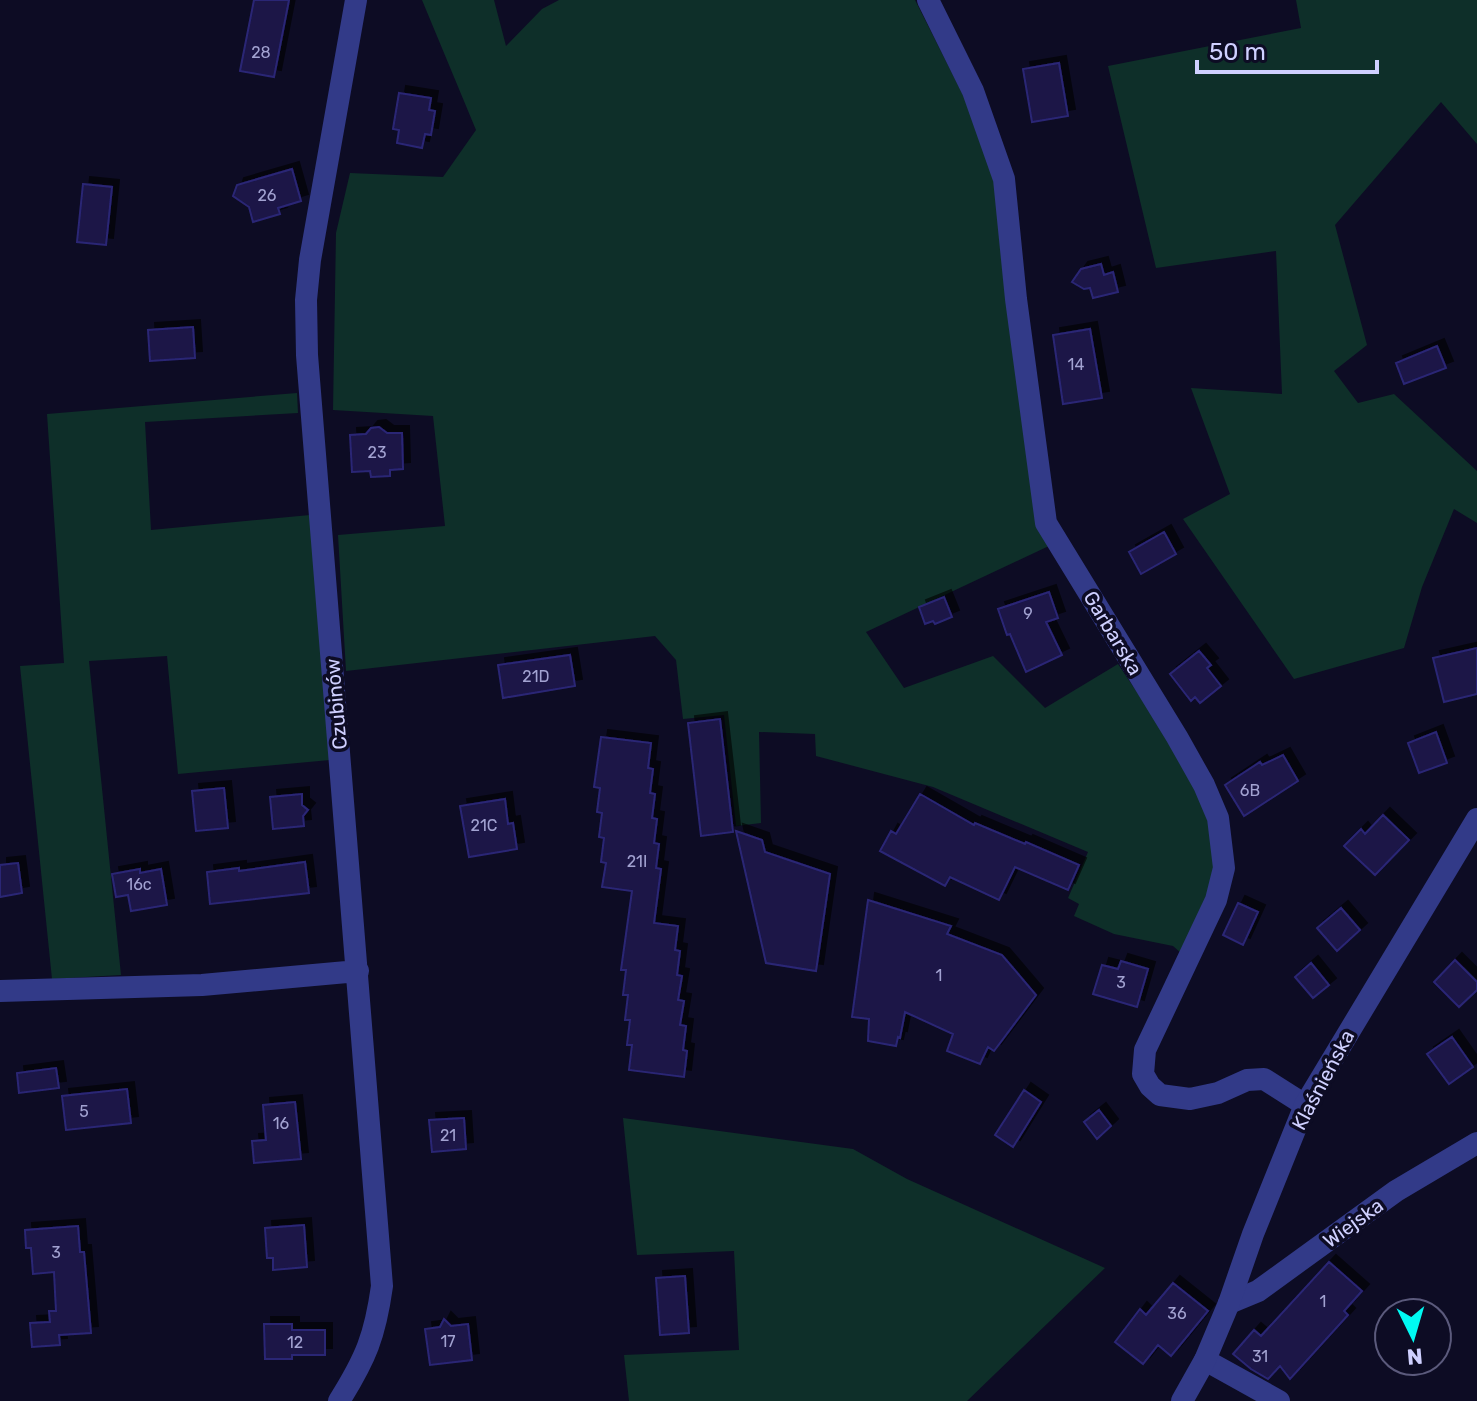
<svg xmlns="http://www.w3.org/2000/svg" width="1477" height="1401" font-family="Rubik,sans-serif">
<defs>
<filter id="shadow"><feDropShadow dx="7" dy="-7" stdDeviation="0" flood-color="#0009"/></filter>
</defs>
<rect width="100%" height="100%" fill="#0d0c24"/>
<path fill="#0e2f29" d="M422 0H494L506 46 542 9 559 0H915L988 144 1051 545 866 632 904 688 993 656 1045 708 1118 664 1171 743 1208 815 1217 849 1211 892 1181 953 1173 946 1114 934 1074 916 1079 904 1068 898 1088 852 933 787 816 756 815 734 759 732 761 823 736 826 724 715 683 719 676 660 655 636 346 671 338 535 445 526 433 416 333 410 336 233 350 173 443 177 476 130Z
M1296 0H1477V144L1441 102 1335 225 1367 345 1334 371 1358 403 1394 394 1477 471V523L1454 509 1422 587 1404 648 1294 679 1183 519 1230 494 1191 388 1282 394 1276 251 1156 268 1108 66 1301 28Z
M297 393 298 413 145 422 151 530 310 515 330 760 178 774 167 656 89 661 121 975 52 979 20 666 64 663 47 414Z
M623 1118 853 1149 907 1179 1105 1268 967 1401H629L624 1355 739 1350 734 1251 637 1255Z"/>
<path fill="#1a1647" stroke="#2b2675" stroke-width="2" filter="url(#shadow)" d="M254 0H289L274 77 240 71Z
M1059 63 1068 116 1032 122 1023 69Z
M399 93 431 98 429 110 435 111 431 135 425 134 422 148 397 143 399 130 393 129Z
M292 169 301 201 278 208 280 214 253 222 249 207 233 196 237 185Z
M83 184 112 187 106 245 77 242Z
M1101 264 1104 275 1113 272 1118 292 1093 298 1090 288 1084 289 1072 282 1081 269Z
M193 327 195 358 150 361 148 330Z
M1090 329 1102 398 1063 404 1053 335Z
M1437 346 1446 368 1404 384 1396 363Z
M379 427 387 433H402L403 469 390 470V476L371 477 370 471 352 472 350 435 366 434 371 428Z
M1164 532 1176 554 1141 574 1129 552Z
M1049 592 1058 618 1046 622 1062 655 1026 672 1010 634 1007 635 998 609Z
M944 597 952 617 935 624 933 621 925 624 919 607Z
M1477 648V694L1444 702 1433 658Z
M1199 651 1211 665 1207 668 1221 686 1200 703 1195 697 1191 701 1170 674Z
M570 655 575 686 503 698 498 665Z
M720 719 733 832 701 836 688 723Z
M1436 732 1447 763 1419 773 1408 743Z
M601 737 651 743 648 768 653 769 650 793 655 794 652 818 657 819 654 843 659 844 656 868 661 869 654 923 678 926 675 950 680 951 677 975 682 976 678 1000 684 1001 680 1025 686 1026 683 1050 687 1051 684 1077 629 1070 632 1045H627L630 1020H625L628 995H623L626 970H621L632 891 602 887 606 863 601 862 604 838 599 837 602 813 597 812 600 788 594 787Z
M1283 755 1298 781 1244 816 1225 785 1260 762 1262 765Z
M224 788 228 828 196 831 192 791Z
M302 794V805L308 810 303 816 304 826 273 829 270 797Z
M920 794 974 825 975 823 1025 844 1026 842 1079 865 1068 890 1015 867 999 900 950 877 945 886 880 851 891 831 896 834Z
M505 799 508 824 513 823 517 849 469 857 460 806Z
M1383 815 1409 840 1375 875 1344 846 1361 829 1365 834Z
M736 831 762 840 765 852 830 874 816 971 766 963Z
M305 862 309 893 210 904 207 872 239 868V871Z
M18 863 22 893 0 897V865Z
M140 869V873L161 869 167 905 131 911 128 895 116 897 112 874Z
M868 900 951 926 947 934 1002 955 1036 995 994 1051 988 1047 980 1064 947 1051 953 1034 905 1012 900 1038 898 1037 896 1046 868 1041 869 1019 852 1017Z
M1238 903 1258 912 1243 945 1223 935Z
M1341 908 1360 930 1337 951 1317 928Z
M1455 960 1477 982V990L1459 1007 1434 982Z
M1121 961 1148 969 1137 1007 1093 994 1102 965 1118 969Z
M1311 963 1329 985 1313 998 1295 977Z
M1452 1037 1473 1067 1449 1084 1427 1054Z
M56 1068 59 1088 19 1093 17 1073Z
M127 1089 131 1123 66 1130 62 1096Z
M1024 1090 1041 1102 1013 1147 995 1135Z
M295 1102 301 1159 254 1163 252 1141 266 1140 263 1105Z
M1099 1110 1111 1126 1097 1139 1084 1122Z
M464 1118 466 1149 432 1152 429 1120Z
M304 1225 307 1267 273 1270V1258H267L265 1228Z
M78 1226 80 1252H84L91 1333 59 1335 60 1345 32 1347 30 1323 50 1322 49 1311H56L54 1272 33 1274 31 1248H26L25 1230Z
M1329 1262 1362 1291 1344 1311 1348 1315 1290 1379 1280 1366 1268 1379 1251 1369 1233 1354 1254 1330 1261 1336Z
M685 1276 689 1333 660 1335 656 1278Z
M1173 1283 1208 1311 1171 1356 1158 1345 1143 1364 1115 1342 1140 1309 1146 1315Z
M444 1319 451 1326 468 1324 472 1360 430 1365 425 1329 440 1327Z
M264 1324H292V1330H325V1355H292V1359H265Z"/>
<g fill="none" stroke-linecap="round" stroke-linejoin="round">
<path stroke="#323a88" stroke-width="22" d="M928 0 973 91 1004 179 1016 299 1046 523 1177 737 1204 785 1218 818 1224 868 1216 900 1145 1050 1143 1074 1150 1086 1160 1095 1190 1099 1218 1093 1247 1080 1264 1079 1305 1105
M0 991 202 985 358 971
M1229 1303 1258 1291 1396 1191 1477 1143
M1205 1360 1279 1401
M339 1401C366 1358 375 1336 382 1286L307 355 306 300 310 260 356 0"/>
<path stroke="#323a88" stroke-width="22" d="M1182 1401 1205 1360 1229 1303 1253 1234 1305 1105 1477 819"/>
</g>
<g text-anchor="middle" stroke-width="7" stroke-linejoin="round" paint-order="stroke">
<g font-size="16" fill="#a2a2d1">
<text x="261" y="58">28</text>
<text x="267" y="201">26</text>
<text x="1076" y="370">14</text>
<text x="377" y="458">23</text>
<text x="1028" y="619">9</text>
<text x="536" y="682">21D</text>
<text x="1250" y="796">6B</text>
<text x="484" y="831">21C</text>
<text x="637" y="867">21I</text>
<text x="139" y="890">16c</text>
<text x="939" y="981">1</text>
<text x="1121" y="988">3</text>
<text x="84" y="1117">5</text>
<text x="281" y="1129">16</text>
<text x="448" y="1141">21</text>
<text x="56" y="1258">3</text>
<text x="1323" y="1307">1</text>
<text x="1177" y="1319">36</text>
<text x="448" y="1347">17</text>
<text x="295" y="1348">12</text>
<text x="1260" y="1362">31</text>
</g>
<g font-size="20" fill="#cfd0ff" stroke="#0d0c24">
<text transform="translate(1113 633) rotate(59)" y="7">Garbarska</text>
<text transform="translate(336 704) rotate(-95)" y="7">Czubinów</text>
<text transform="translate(1323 1080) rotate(-62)" y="7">Klaśnieńska</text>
<text transform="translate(1353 1223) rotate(-36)" y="7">Wiejska</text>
</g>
</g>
<g transform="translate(1413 1337) rotate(175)"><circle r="38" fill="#0d0c24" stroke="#5b5a7c" stroke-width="2"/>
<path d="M0-6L14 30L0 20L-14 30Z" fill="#00faf3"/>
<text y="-12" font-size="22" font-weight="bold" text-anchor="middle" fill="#cfd0ff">N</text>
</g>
<path d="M1197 60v12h180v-12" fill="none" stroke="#cfd0ff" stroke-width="4"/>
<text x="1209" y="60" font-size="24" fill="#cfd0ff" stroke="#0d0c24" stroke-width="6" paint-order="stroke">50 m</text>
</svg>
